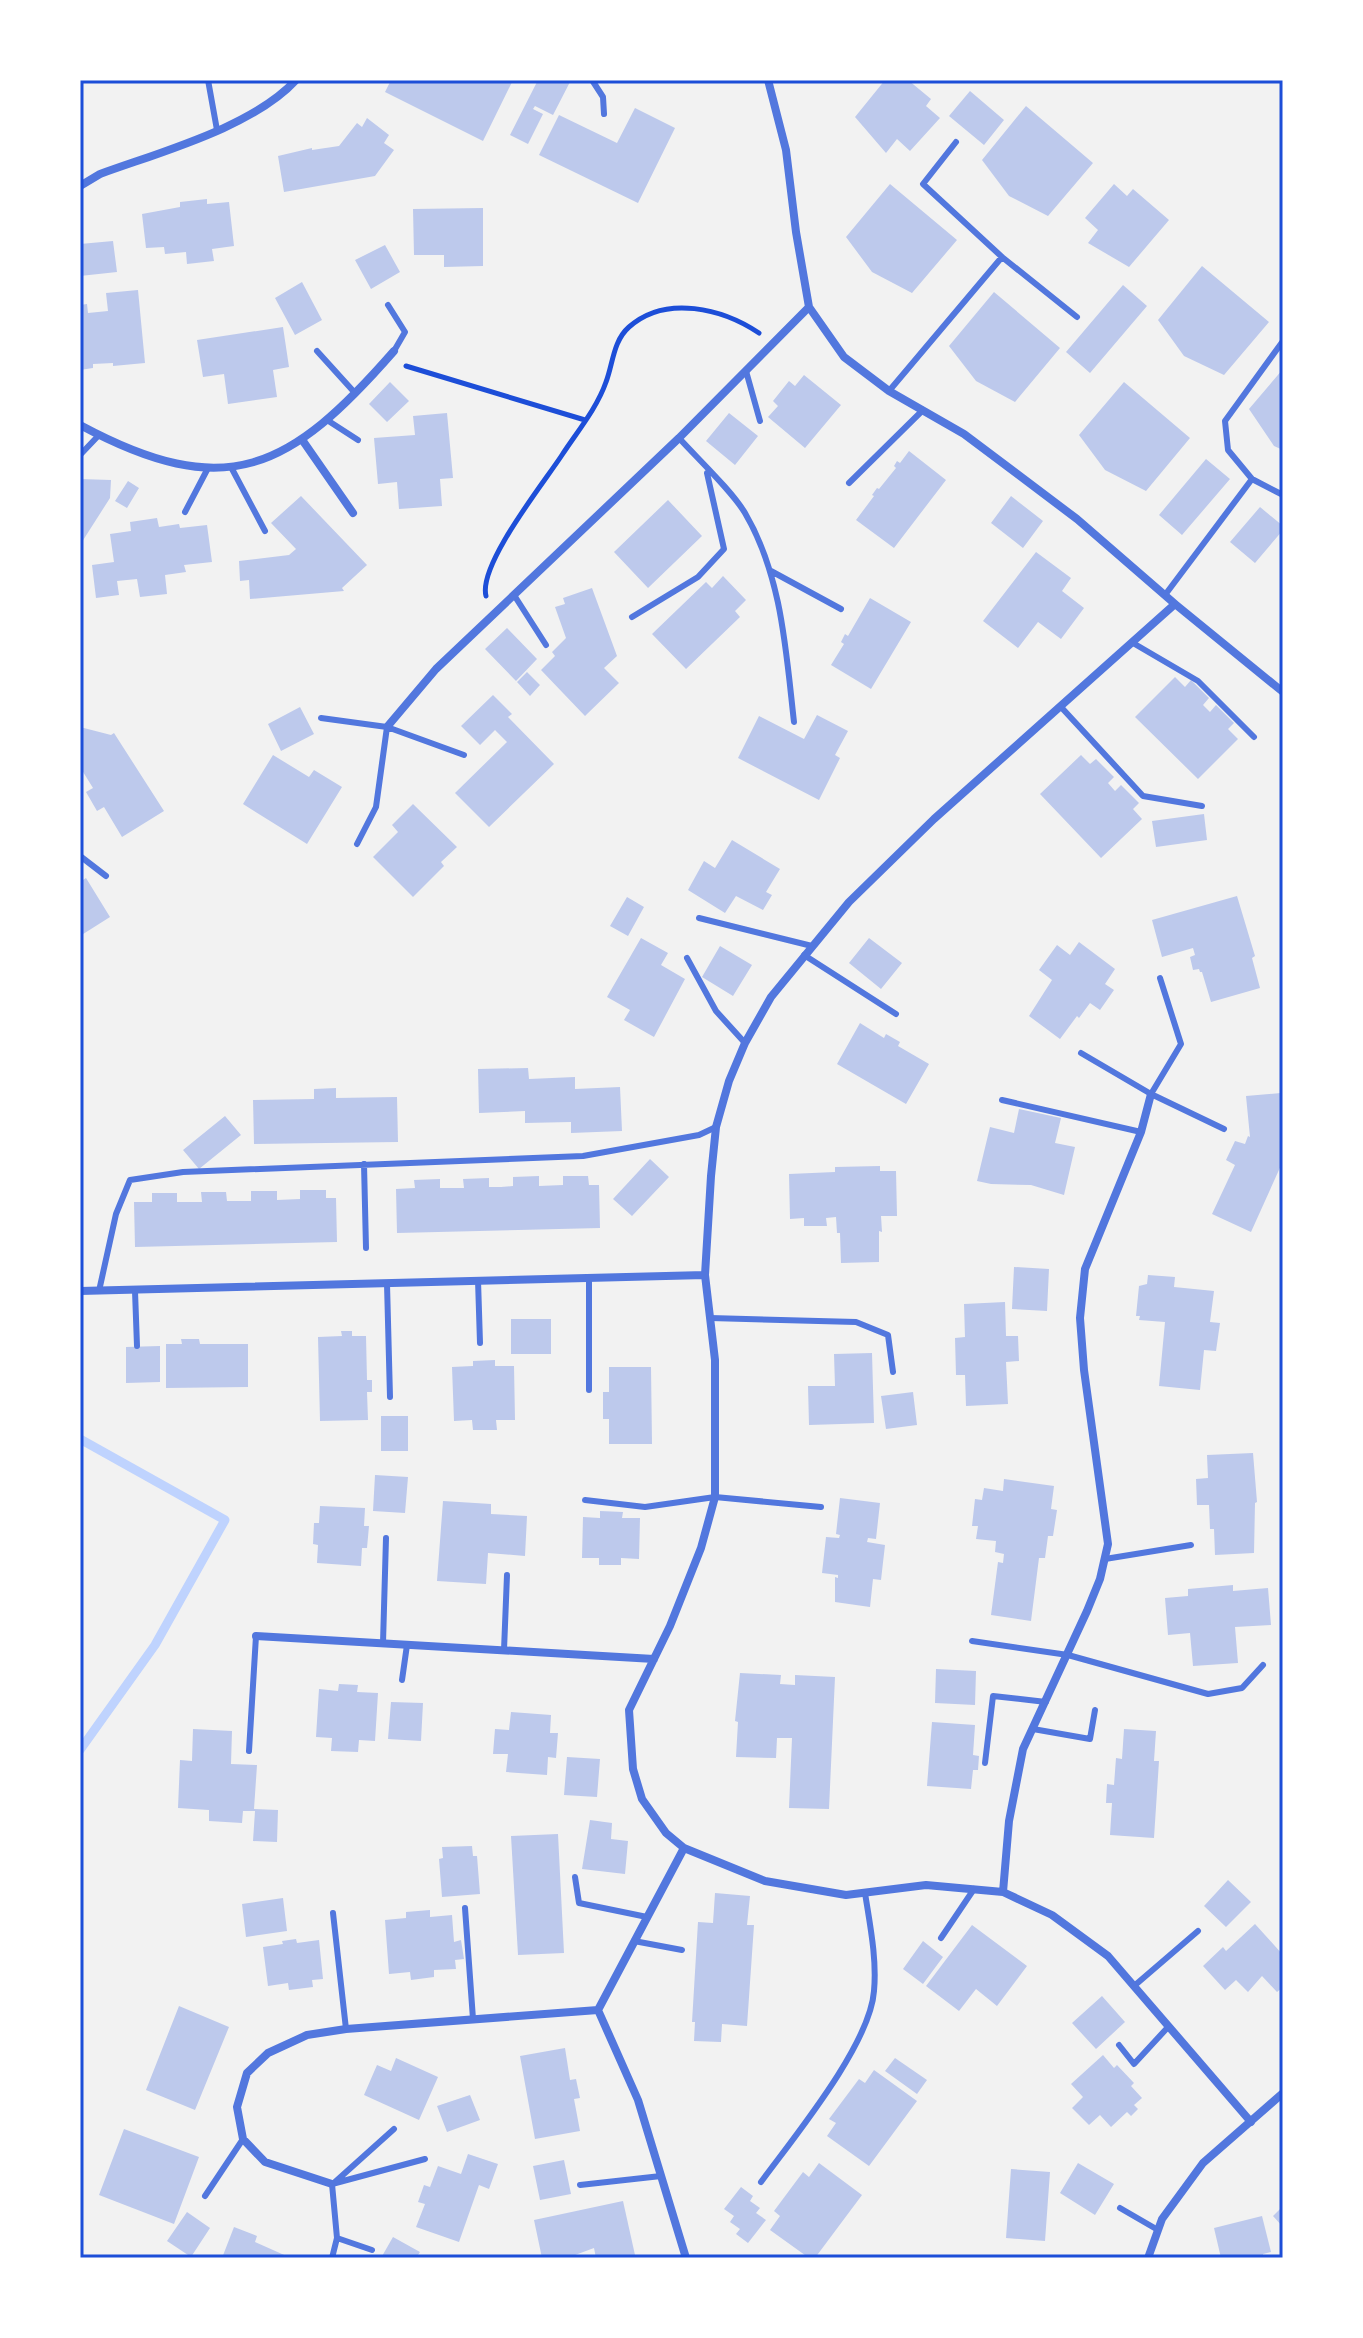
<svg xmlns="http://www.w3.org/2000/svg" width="1363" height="2338" font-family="'DM Sans',sans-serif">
<rect width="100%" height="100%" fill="#f2f2f2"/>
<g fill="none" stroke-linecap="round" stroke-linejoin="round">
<path stroke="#bfd3fe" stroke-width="9" d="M80 1439 225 1520 155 1645 80 1750"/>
</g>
<path fill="#bdc9ec" d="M391 80 463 81 513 80 483 141 385 92Z
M538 80H571L553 115 535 106 533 109 543 114 528 144 510 135Z
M885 80H908L931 99 926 106 940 118 910 151 897 139 886 153 855 117Z
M970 91 1004 120 984 145 949 116Z
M1026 106 1093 163 1048 216 1009 196 982 160Z
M635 108 675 128 638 203 539 155 559 115 617 143Z
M367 118 389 135 384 143 394 150 375 176 284 192 278 156 312 148V150L339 146 357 123 362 127Z
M890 184 957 240 912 293 872 272 846 237Z
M1114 184 1127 196 1133 189 1169 220 1129 267 1088 243 1098 230 1085 218Z
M207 199V204L229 202 234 246 212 249 214 261 187 264 186 252 165 254 164 247 146 248 142 214 180 207V202Z
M483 208V266L444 267V255H414L413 209Z
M113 241 117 272 80 276V244Z
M385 245 400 272 371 289 355 260Z
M1202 266 1269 322 1224 375 1184 356 1158 320Z
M302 282 322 320 295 335 275 298Z
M1123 285 1147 306 1090 373 1066 352Z
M138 290 145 363 113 366V363L93 364V368L80 370V305L87 304 88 313 108 311 106 293Z
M994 292 1060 348 1015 402 976 381 949 346Z
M283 327 289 367 273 370 277 397 228 404 224 374 203 377 197 340Z
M1283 369V450L1274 446 1249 409Z
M804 375 841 405 805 448 768 417 778 406 773 401 789 381 795 386Z
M390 382 409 401 387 422 369 404Z
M1124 382 1190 438 1146 491 1105 470 1079 435Z
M447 413 453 478 440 479 442 506 399 509 397 482 378 484 374 438 415 435 413 416Z
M729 413 758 436 735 465 706 441Z
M909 451 946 480 894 548 856 520 874 496 872 495 877 488 879 489 896 468 894 466 897 461 900 463Z
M1206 459 1230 479 1182 535 1159 515Z
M80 479 111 480 110 498 80 545Z
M128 481 139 488 127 508 115 501Z
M301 496 367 565 342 588 344 591 250 599 249 580 240 581 239 561 289 555 296 549 271 523Z
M1011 496 1043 521 1023 548 991 523Z
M668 500 702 536 648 588 614 552Z
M1260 507 1283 526V530L1255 563 1230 542Z
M157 518 159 527 179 524 180 528 207 525 212 562 184 565 186 572 165 575 167 594 140 597 137 579 117 581 119 595 96 598 92 565 114 562 110 534 131 531 130 522Z
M1036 552 1071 578 1062 591 1084 608 1061 639 1038 622 1018 648 983 621Z
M723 576 746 600 735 611 740 617 686 669 652 634 706 582 712 588Z
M592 588 617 656 604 668 619 683 585 716 541 670 555 656 552 652 566 638 555 607 565 604 563 598Z
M870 598 911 622 871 689 831 665 844 644 841 642 845 634 848 636Z
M507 628 537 659 516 681 485 649Z
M527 672 540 685 530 696 517 682Z
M1175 677 1185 687 1191 680 1209 698 1203 705 1210 712 1216 705 1234 723 1228 729 1238 739 1198 779 1135 717Z
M493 695 512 714 508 717 554 764 489 827 455 793 507 742 495 730 480 745 461 726Z
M300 707 314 734 281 751 268 724Z
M817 715 848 731 835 755 840 758 819 800 738 758 759 716 804 739Z
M80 727 111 735 114 733 164 811 122 837 104 807 97 811 86 792 93 788 80 767Z
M273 755 309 777 314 770 342 787 307 844 243 804Z
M1081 755 1090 764 1096 759 1114 777 1108 783 1115 791 1121 785 1139 803 1133 809 1142 819 1101 858 1040 794Z
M413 804 457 847 441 862 444 866 413 897 373 857 398 832 392 825Z
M1204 814 1207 840 1156 847 1152 821Z
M732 840 780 869 766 892 772 895 763 910 736 896 725 913 688 890 704 861 715 868Z
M86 878 110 917 80 936V882Z
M1237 896 1255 956 1252 958 1260 988 1211 1002 1202 972H1200L1199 969 1193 970 1190 957 1195 955 1193 948 1162 957 1152 920Z
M627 897 644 907 628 936 610 926Z
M641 938 668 953 661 965 685 979 654 1037 624 1020 630 1010 607 997Z
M869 938 902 963 881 989 849 963Z
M1079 942 1115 969 1105 984 1114 990 1100 1010 1090 1003 1079 1018 1077 1016 1060 1039 1029 1016 1052 980 1039 970 1057 945 1070 955Z
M720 946 752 965 733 996 702 977Z
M860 1023 884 1038 886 1034 900 1042 898 1046 929 1064 906 1104 837 1064Z
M528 1068 529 1079 575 1077V1089L620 1087 622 1131 571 1133V1122L525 1123V1111L479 1113 478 1069Z
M336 1088V1098L397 1097 398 1142 254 1144 253 1100 314 1099V1089Z
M1281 1093 1283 1161 1251 1232 1212 1214 1235 1165 1226 1160 1235 1141 1245 1144 1248 1136 1250 1137 1246 1096Z
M1019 1109 1061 1118 1055 1143 1075 1147 1064 1195 1031 1185 991 1184 977 1181 990 1127 1014 1133Z
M225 1116 241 1135 199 1169 183 1150Z
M650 1159 669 1177 632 1216 613 1199Z
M880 1166V1171H896L897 1216H881L882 1232 879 1231V1262L841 1263 840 1233H837L836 1217 826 1218 827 1226H804V1218L790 1219 789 1174 835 1172V1167Z
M539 1176V1186L563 1185V1176H588L589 1185H599L600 1228 397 1233 396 1189 415 1188 414 1180 440 1179V1188H464L463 1179 489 1178V1187H501L513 1186V1177Z
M300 1190H326V1198H336L337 1242 135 1247 134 1202H152V1193H177V1202H202L201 1192H226L227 1201H251V1191H277V1200L300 1199Z
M1014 1267 1049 1269 1047 1311 1012 1309Z
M1148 1275 1175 1277 1174 1287 1214 1291 1210 1322 1220 1323 1216 1351 1204 1350 1200 1390 1159 1386 1165 1322 1139 1320 1140 1316H1136L1139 1286 1147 1284Z
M1005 1302 1006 1336H1018L1019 1361 1006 1362 1008 1404 966 1406 965 1375H956L955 1338 965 1337 964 1304Z
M511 1319H551V1354H511Z
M341 1331H352V1336H366L367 1380H372V1392H367L368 1420 320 1421 318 1337 342 1336Z
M181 1339H199L200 1344H248V1387L166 1388V1344H182Z
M160 1346V1382L126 1383V1347Z
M872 1353 874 1423 809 1425 808 1386H835L834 1354Z
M495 1360V1366H514L515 1420H496L497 1430H473L472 1420 454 1421 452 1367 473 1366V1361Z
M609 1367H651L652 1444H609V1419H603V1392H609Z
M913 1392 917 1425 886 1429 881 1396Z
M381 1416H408V1451H381Z
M1253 1453 1257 1502 1255 1503 1254 1553 1215 1555 1214 1529H1210L1209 1505H1197L1196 1479 1208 1478 1207 1455Z
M375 1475 408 1477 405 1513 373 1511Z
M1004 1479 1054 1486 1051 1509 1057 1510 1053 1536H1048L1045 1558H1039L1031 1621 991 1615 998 1562 1003 1563 1004 1554 995 1552 996 1541 976 1539 978 1526H972L975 1499 982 1500 984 1488 1003 1491Z
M840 1498 880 1503 876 1539 868 1538 867 1542 885 1545 881 1580 873 1579 870 1607 835 1602V1577L838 1578V1575L822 1573 826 1537 839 1538 840 1535 836 1534Z
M443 1501 491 1504V1514L527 1516 525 1556 488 1553 486 1584 437 1581Z
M320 1506 365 1508 364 1526H369L367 1548H362L361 1566 317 1563 318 1545 313 1544 314 1523H319Z
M600 1511 623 1512 622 1518H640L639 1559 621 1558V1565H599V1558H582L583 1517 600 1518Z
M1233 1585V1591L1268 1588 1271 1625 1235 1627 1238 1663 1193 1666 1190 1633 1168 1635 1165 1598 1188 1596V1589Z
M936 1669 976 1671 975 1705 935 1703Z
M740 1673 781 1675 780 1684 795 1685V1675L835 1677 829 1809 789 1808 792 1738H777L776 1758 736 1757 738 1722 735 1721Z
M339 1684 358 1685 357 1692 378 1693 375 1741 359 1740 358 1752 331 1751 332 1738 316 1737 319 1689 338 1691Z
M391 1702 423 1703 421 1741 388 1739Z
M511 1712 551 1715 550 1733H558L556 1758 548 1757 547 1775 506 1772 508 1754H493L495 1729 509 1730Z
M932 1722 975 1725 973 1755 979 1756 978 1770H973L971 1789 927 1786Z
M193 1729 232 1731 231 1764 257 1765 254 1809 278 1810 277 1842 253 1841 255 1811H243L242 1823 209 1821V1810L178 1808 180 1760 192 1761Z
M1124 1729 1156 1731 1154 1761H1159L1154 1838 1110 1835 1112 1803H1106L1107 1784 1114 1785 1116 1758 1122 1759Z
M567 1757 600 1759 597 1797 564 1795Z
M590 1820 612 1823 611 1839 628 1841 625 1874 582 1869Z
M558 1834 564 1953 518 1955 511 1836Z
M472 1846 473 1856H477L480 1894 442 1897 439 1859 443 1858 442 1847Z
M1228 1880 1251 1902 1226 1927 1204 1906Z
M715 1893 750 1896 747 1925H754L747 2026 722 2024 721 2042 694 2041 695 2022H692L698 1922 713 1923Z
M283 1898 287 1931 246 1937 242 1904Z
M430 1910V1917L452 1915 454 1942 461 1940 464 1959 455 1960 456 1969 434 1970V1977L411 1980 410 1972 389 1974 385 1920 406 1918V1912Z
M1255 1924 1283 1955V1987L1277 1992 1262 1976 1248 1992 1236 1980 1225 1990 1203 1966 1223 1947 1226 1951Z
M972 1925 1027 1966 997 2006 976 1989 959 2011 926 1986Z
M296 1939 297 1943 319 1940 323 1979 312 1980 313 1987 289 1990 288 1983 268 1986 263 1947 283 1944 282 1941Z
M923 1941 943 1957 923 1984 903 1969Z
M1102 1996 1125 2022 1096 2049 1072 2023Z
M179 2006 229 2027 195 2110 146 2090Z
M565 2048 570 2080 576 2079 580 2098 574 2099 580 2131 535 2139 520 2056Z
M1103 2055 1114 2068 1117 2065 1134 2083 1131 2086 1142 2098 1134 2105 1138 2109 1131 2116 1127 2112 1111 2127 1100 2115 1089 2125 1072 2108 1083 2097 1071 2084Z
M396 2058 438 2077 419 2120 364 2095 377 2065 391 2071Z
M895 2058 927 2080 917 2094 885 2071Z
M874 2070 917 2101 869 2166 827 2136 836 2123 829 2119 859 2079 865 2083Z
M470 2095 480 2120 447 2132 437 2106Z
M124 2129 199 2157 174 2224 99 2195Z
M468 2154 498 2164 489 2189 479 2185 459 2242 416 2227 425 2204 418 2202 424 2185 430 2187 438 2166 461 2174Z
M564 2160 571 2194 540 2200 533 2166Z
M819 2163 862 2195 815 2258H809L770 2230 780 2216 774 2211 803 2172 809 2177Z
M1078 2163 1114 2184 1095 2215 1060 2193Z
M1011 2169 1050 2172 1045 2241 1006 2238Z
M741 2187 753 2196 750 2201 760 2208 756 2213 766 2220 748 2243 736 2234 740 2229 730 2222 734 2216 724 2209Z
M623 2201 635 2255 596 2258 594 2248 567 2258H542L534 2220Z
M1283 2206V2227L1273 2216Z
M187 2212 210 2228 191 2257 167 2241Z
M1262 2216 1271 2252 1263 2254V2258H1221L1214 2228Z
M234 2227 257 2236 255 2242 291 2258H222Z
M393 2237 420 2252 416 2258H381Z"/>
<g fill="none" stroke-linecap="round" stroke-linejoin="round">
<path stroke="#1d4ed8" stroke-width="5" d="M406 366 585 420
M486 596C478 565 543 484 562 455 577 432 597 408 606 382 613 364 613 341 629 327 666 294 723 309 759 333"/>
<path stroke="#5277de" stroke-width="6" d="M208 80 217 130
M592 80 603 97 604 114
M1002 257 1077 317
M388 305 405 332 394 351
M317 351 355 393
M746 371 760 421
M889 391 1002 257 923 184 956 142
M327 420 358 440
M679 438C698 459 732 491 745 513 782 576 786 652 794 722
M80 455 99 435
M231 467 265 531
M1252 479 1283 495
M849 483 923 410
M185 512 207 470
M771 571 841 609
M514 595 546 645
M1165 595 1252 479 1228 450 1225 421 1283 341
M632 617 698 577 724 549 707 473
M1133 643 1198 681 1254 737
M1061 707 1143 796 1202 806
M321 718 387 727 464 755
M357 844 376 807 387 727
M80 856 106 876
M699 918 812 946
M804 955 896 1014
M687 958 716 1011 745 1043
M1081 1053 1151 1094 1224 1129
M1151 1094 1181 1044 1160 978
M1002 1100 1141 1132
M364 1164 366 1248
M478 1280 480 1343
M387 1284 390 1397
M99 1291 116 1214 130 1180 183 1172 583 1156 699 1135 716 1127
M135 1291 137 1346
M710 1318 856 1322 888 1335 893 1372
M589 1390V1279
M585 1500 645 1507 715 1497 821 1507
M1105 1559 1191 1545
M972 1641 1068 1655 1208 1694 1242 1688 1263 1665
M383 1643 386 1538
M504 1650 507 1575
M402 1680 407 1645
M1033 1729 1090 1739 1095 1710
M249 1751 256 1636
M985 1763 993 1696 1046 1702
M575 1877 579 1903 647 1917
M465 1908 473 2019
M333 1913 346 2029
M941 1938 974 1889
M634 1941 682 1950
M1134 1986 1198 1931
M1119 2045 1134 2064 1169 2026
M335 2182 394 2129
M761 2182C794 2137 870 2045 874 1991 877 1959 870 1925 865 1893
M332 2184 425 2159
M580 2185 661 2176
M205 2196 243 2139
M1120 2208 1158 2230
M337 2238 372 2250
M332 2258 337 2238 332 2184"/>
<path stroke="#5277de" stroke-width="8" d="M768 80 786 150 796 232 809 307 844 357 889 391 964 434 1077 519 1175 604 1283 692
M80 186 100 174C160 152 253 127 296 80
M80 425C227 504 290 470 394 351
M303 441 353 513
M1175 604 934 819 849 902 771 997 745 1043 729 1081 716 1127 711 1176 705 1275 715 1360V1497L701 1548 670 1626 629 1710 633 1769 642 1799 666 1833 684 1848 765 1881 846 1895 926 1885 1003 1892 1052 1915 1108 1956 1251 2122
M387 727 436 669 679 438 809 307
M80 1291 705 1275
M256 1636 654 1659
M684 1848 598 2010 638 2100 686 2258
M1003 1892 1009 1821 1023 1749 1087 1611 1100 1579 1108 1544 1084 1370 1080 1318 1085 1269 1141 1132 1151 1094
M332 2184 265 2162 243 2139 237 2107 247 2073 268 2053 307 2035 346 2029 598 2010
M1148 2258 1162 2219 1203 2163 1283 2093"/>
</g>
<rect width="1363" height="2338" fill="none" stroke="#ffffff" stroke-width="164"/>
<rect x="82" y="82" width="1199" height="2174" fill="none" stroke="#1d4ed8" stroke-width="3"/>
</svg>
